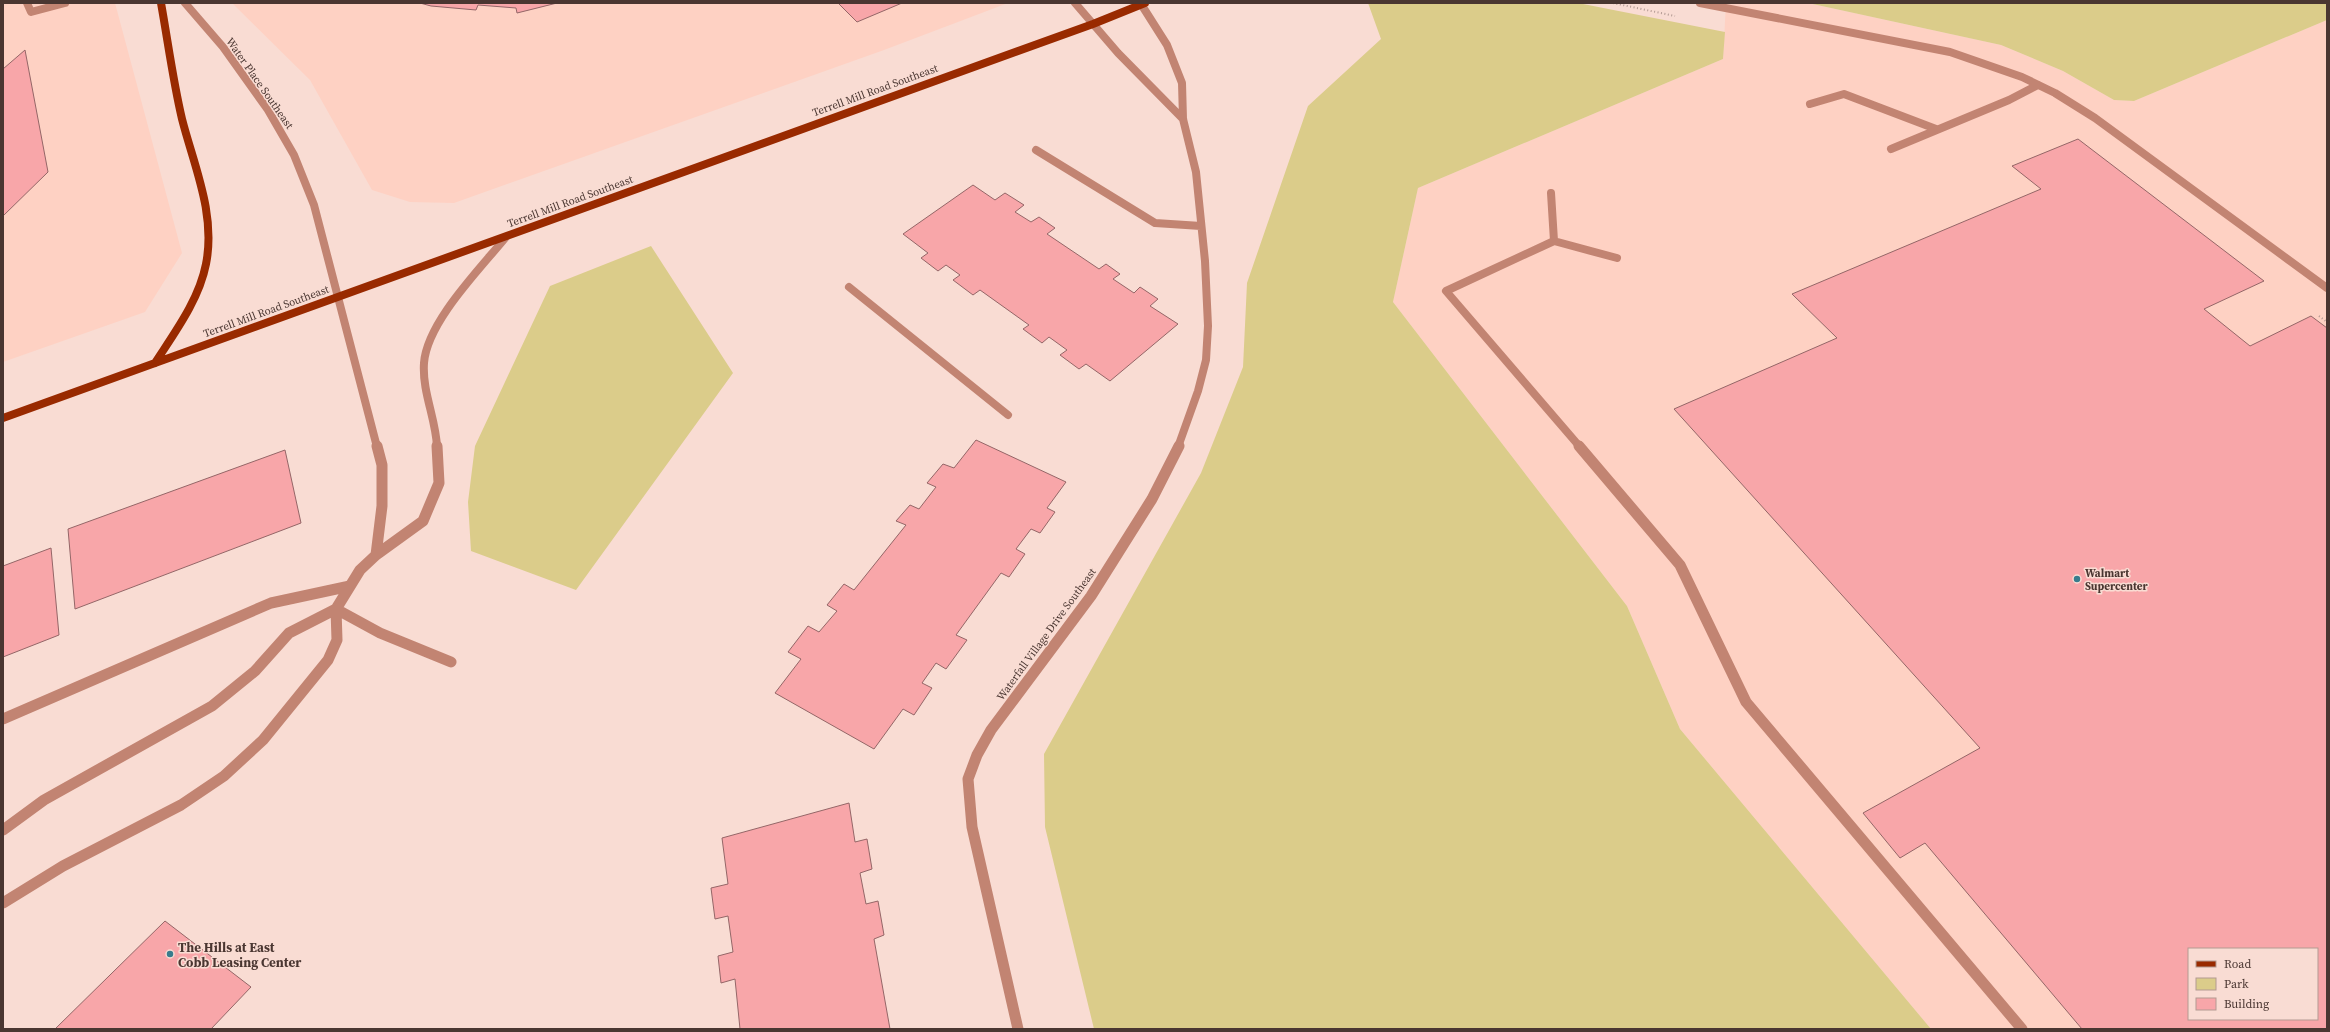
<svg xmlns="http://www.w3.org/2000/svg" width="2330" height="1032" font-family="'Source Serif 4',serif">
<rect width="100%" height="100%" fill="#f9dcd3"/>
<path fill="#fed1c3" fill-rule="evenodd" d="M3 3H115L182 253 145 312 3 362Z
M232 3H1008L884 50 454 203 410 202 372 190 310 80Z
M1726 3H1808L2001 45 2063 71 2114 100 2134 101 2327 20V1029H1931L1680 729 1627 606 1393 302 1418 188 1723 59ZM2189 949H2317V1019H2189Z"/>
<path fill="#dbcc8a" d="M1368 3H1578L1725 32 1723 59 1418 188 1393 302 1627 606 1680 729 1931 1029H1094L1045 827 1044 754 1201 473 1243 367 1247 283 1308 106 1381 39Z
M1808 3H2327V20L2134 101 2114 100 2063 71 2001 45Z
M651 246 733 373 576 590 471 551 468 502 475 446 550 286Z"/>
<path fill="#f8a6a9" stroke="#946667" fill-rule="evenodd" d="M420 3H557L517 13 516 8 478 5 476 10 431 6Z
M838 3H902L857 22Z
M25 50 48 172 3 216V69Z
M2078 139 2264 281 2204 309 2250 346 2311 316 2327 328V1029H2082L1925 843 1900 858 1863 813 1980 748 1674 409 1837 338 1792 294 2041 189 2012 166ZM2189 949H2317V1019H2189Z
M973 185 995 200 1005 193 1024 205 1015 212 1031 222 1039 217 1055 228 1047 234 1099 269 1106 264 1120 274 1113 279 1134 293 1140 287 1158 299 1150 306 1178 324 1110 381 1086 364 1079 369 1060 355 1067 350 1049 337 1042 343 1023 329 1029 325 980 290 973 295 953 280 960 275 946 265 938 271 921 258 928 253 903 234Z
M976 440 1066 482 1047 508 1055 512 1040 533 1031 529 1016 549 1025 554 1009 577 1001 573 956 635 967 640 946 669 936 663 922 683 932 688 914 715 903 709 874 749 775 693 801 659 788 652 808 626 819 632 837 611 827 605 844 584 854 590 906 525 896 521 910 505 919 509 936 487 927 483 943 464 954 468Z
M285 450 301 523 75 609 68 529Z
M51 548 59 635 3 657V566Z
M849 803 855 842 867 839 872 869 860 873 866 904 878 901 884 935 874 939 890 1029H740L735 979 721 983 718 956 733 952 728 916 715 919 711 888 728 884 722 838Z
M165 921 251 987 211 1029H55Z"/>
<g fill="none" stroke-linecap="round" stroke-linejoin="round">
<path stroke="#b29992" stroke-width="2" stroke-dasharray="1 2.5" stroke-linecap="butt" d="M1613 3 1675 16
M2319 316 2327 322"/>
<path stroke="#c28472" stroke-width="8" d="M27 3 31 12 65 3
M185 3 223 47 268 110 294 155 314 205 377 447
M1075 3 1118 53 1183 119
M1700 3 1950 52 2022 77 2055 93 2095 118 2327 288
M1141 4 1167 45 1182 83 1183 119 1196 172 1205 261 1208 326 1206 360 1198 391 1178 447
M1810 104 1844 94 1936 129
M1891 149 2009 100 2038 85
M1036 150 1155 223 1201 226
M1551 193 1554 241
M849 287 1008 415
M437 447C436 419 422 392 424 363 427 322 480 269 506 237
M1580 447 1446 291 1554 241 1617 258"/>
<path stroke="#c28472" stroke-width="11" d="M1579 446 1680 565 1746 702 2022 1029
M376 555 423 521 439 483 437 446
M336 609 380 633 451 662
M3 719 271 603 350 586
M3 830 44 800 212 706 255 671 289 633 336 609 360 570 376 555 382 506V465L377 446
M3 903 63 866 181 805 224 776 263 740 328 660 337 640 336 609
M1018 1029 972 827 968 779 977 755 991 730 1091 596 1152 499 1179 446"/>
<path stroke="#992a00" stroke-width="8" d="M155 363C175 332 199 300 206 264 216 214 194 166 182 119 173 81 168 42 161 3
M3 418 1093 24 1145 3"/>
</g>
<g fill="#397c8d" stroke="#f9dcd3" stroke-width="1.5">
<circle cx="2077" cy="579" r="4"/>
<circle cx="170" cy="954" r="4"/>
</g>
<g text-anchor="middle" stroke-width="3" stroke-linejoin="round" paint-order="stroke">
<g font-size="11" fill="#4a3631" stroke="#f9dcd3">
<text transform="translate(260 83) rotate(55)" y="4">Water Place Southeast</text>
<text transform="translate(875 90) rotate(-20)" y="4">Terrell Mill Road Southeast</text>
<text transform="translate(570 201) rotate(-20)" y="4">Terrell Mill Road Southeast</text>
<text transform="translate(266 311) rotate(-20)" y="4">Terrell Mill Road Southeast</text>
<text transform="translate(1046 634) rotate(-54)" y="4">Waterfall Village Drive Southeast</text>
</g>
<g font-size="11" font-weight="bold" fill="#4a3631" stroke="#f9dcd3" text-anchor="start">
<text x="2085" y="577">Walmart<tspan x="2085" dy="13">Supercenter</tspan></text>
</g>
<g font-size="13" font-weight="bold" fill="#4a3631" stroke="#f9dcd3" text-anchor="start">
<text x="178" y="952">The Hills at East<tspan x="178" dy="15">Cobb Leasing Center</tspan></text>
</g>
</g>
<rect width="2330" height="1032" fill="none" stroke="#4a3631" stroke-width="8"/>
<rect x="2188" y="948" width="130" height="72" fill="#f9dcd3" stroke="#b39a92"/>
<rect x="2196" y="961" width="20" height="6" fill="#992a00" stroke="#b39a92"/>
<text x="2224" y="968" font-size="12" fill="#4a3631">Road</text>
<rect x="2196" y="978" width="20" height="12" fill="#dbcc8a" stroke="#b39a92"/>
<text x="2224" y="988" font-size="12" fill="#4a3631">Park</text>
<rect x="2196" y="998" width="20" height="12" fill="#f8a6a9" stroke="#b39a92"/>
<text x="2224" y="1008" font-size="12" fill="#4a3631">Building</text>
</svg>
